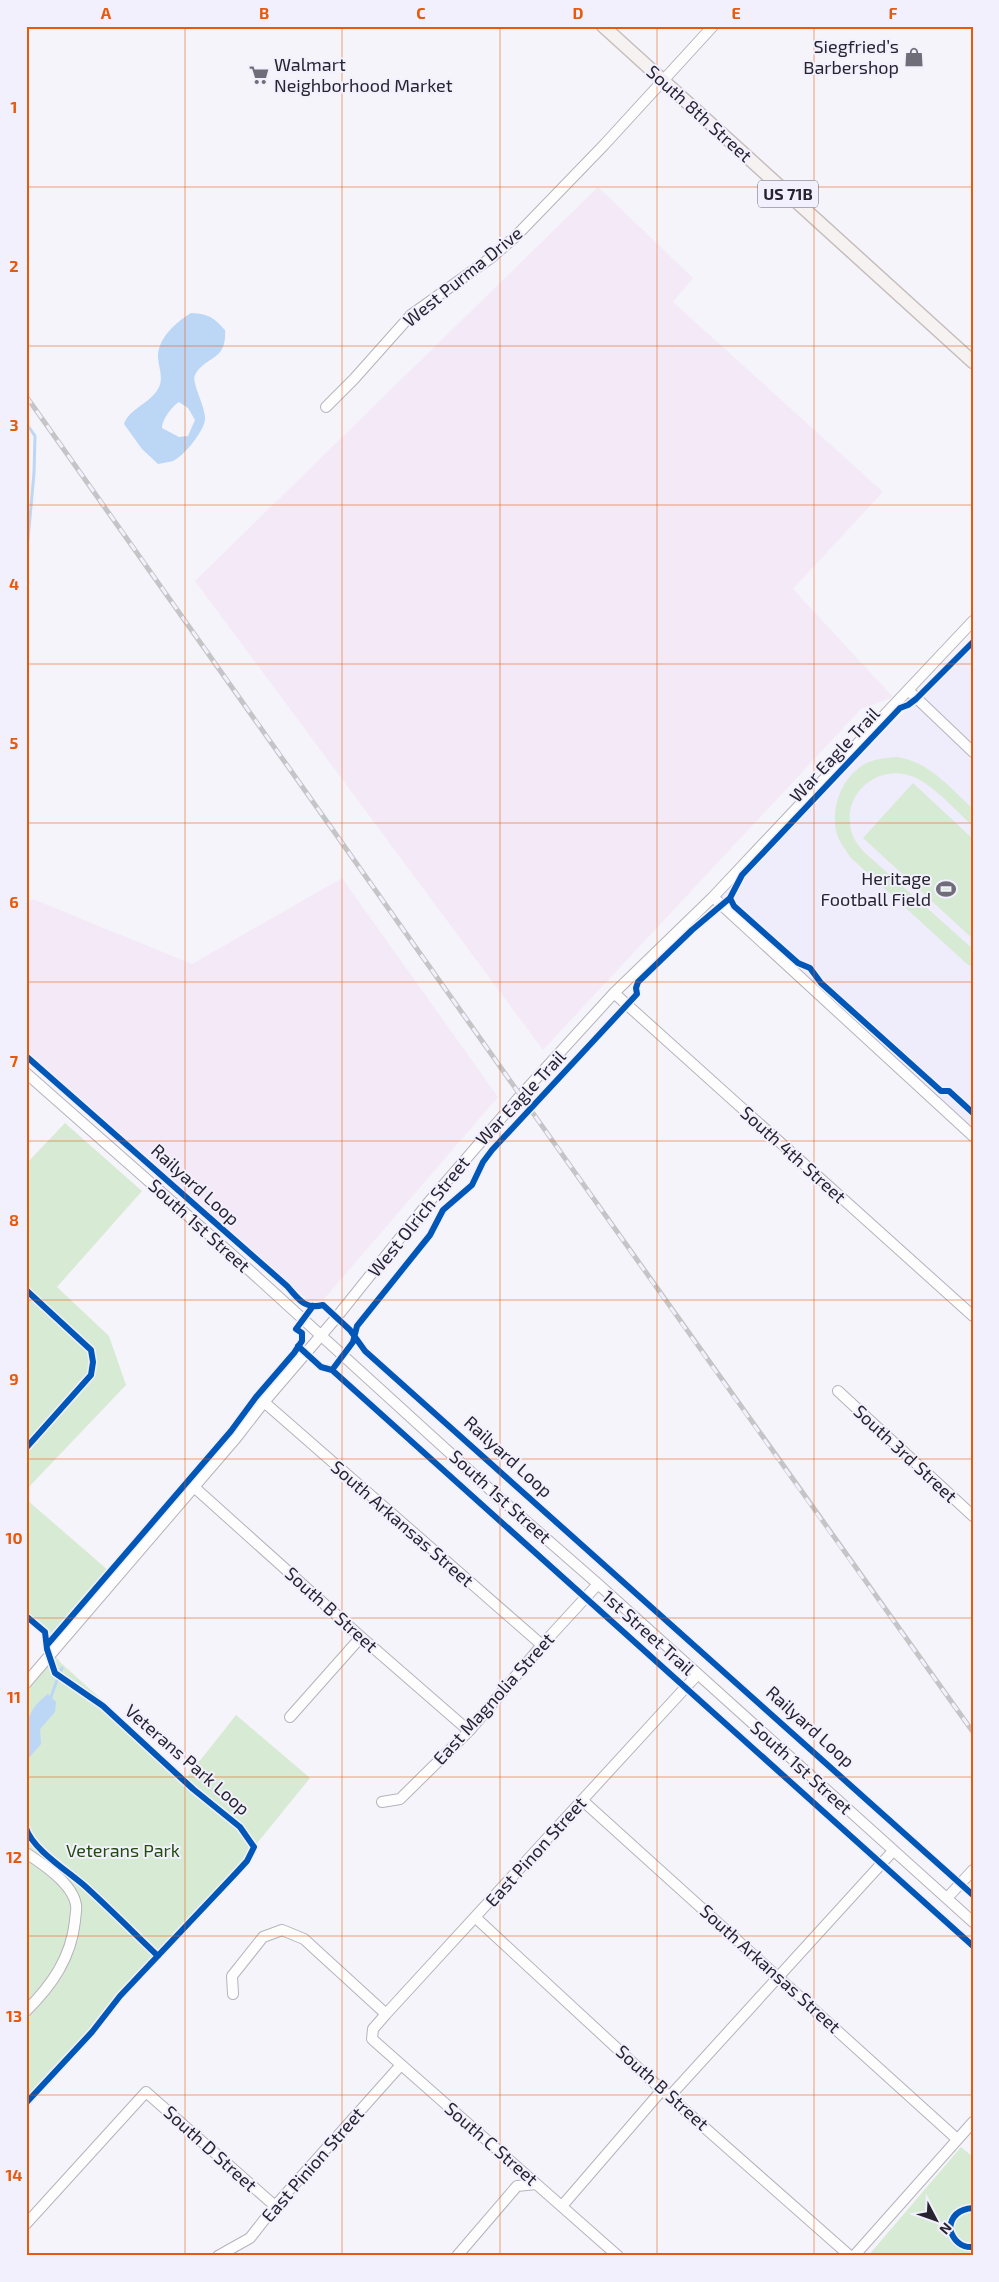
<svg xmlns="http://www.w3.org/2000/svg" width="999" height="2282" font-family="'Exo 2',sans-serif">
<rect width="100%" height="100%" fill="#f5f4fa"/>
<path fill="#f4eaf7" d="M598 187 693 278 673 302 883 492 793 589 893 697 861 709 543 1050 195 581Z
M342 878 498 1097 324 1299 309 1301 183 1196 81 1105 57 1087 26 1059V905L33 899 192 964Z"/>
<path fill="#efecfc" d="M973 645V1131L713 897 726 880 928 690Z"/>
<path fill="#d7ead4" d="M897 757C930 762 949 787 973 809V826C956 811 932 783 911 776 877 764 842 794 851 830 853 839 858 845 864 852L973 949V967L967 964 850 857C846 850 839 842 837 834 830 809 841 779 863 765 873 759 885 758 897 757Z
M913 783 973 839V939L863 838Z
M65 1123 142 1191 57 1287 109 1336 126 1385 26 1490V1164Z
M26 1499 117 1578 56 1647 26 1620Z
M49 1649 61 1663 187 1777 236 1715 310 1778 254 1847 247 1861 236 1873 170 1942 26 2110V1675Z
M961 2147 973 2157V2249L966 2256H868Z"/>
<path fill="#bcd6f6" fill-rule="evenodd" d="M191 313C209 314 213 317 225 330 227 362 206 355 195 375 191 382 206 408 205 419 205 430 184 456 173 461 169 462 163 463 158 464L142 449 124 424C129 409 149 404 158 389 164 379 159 369 158 358 157 339 176 322 191 313ZM179 402 188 408 195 420 188 436 179 437 162 428C162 420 172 406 179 402Z
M48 1694 56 1702 55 1712 40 1729 41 1744 26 1761C26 1732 22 1713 48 1694Z"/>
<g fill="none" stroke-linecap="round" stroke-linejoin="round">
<path stroke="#bcd6f6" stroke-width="3" d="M26 423 35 436 34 473 26 561
M60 1673 62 1668
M51 1697 57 1680"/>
<defs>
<path id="minor" d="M326 407 354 379 411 315 492 257 516 236 604 145 713 26
M908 690 973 752
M713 897 973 1136
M614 993 973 1316
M26 1073 237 1259 495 1494 598 1584 973 1922
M838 1391 973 1516
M264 1402 542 1645
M194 1487 361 1637 469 1731
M26 1683 236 1438 264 1402 336 1318 428 1203 522 1094 614 993 713 897 973 621
M290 1717 361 1637
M582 1800 957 2139
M382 1802 400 1799 469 1731 542 1645 598 1584
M26 1853C43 1864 73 1884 76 1905 77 1910 75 1916 75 1921 71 1958 52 1985 26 2011
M947 1898 973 1870
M476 1918 662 2090 850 2256
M233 1994 232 1976 263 1937 282 1930 304 1939 386 2014
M670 2096 893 1851
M562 2206 662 2090
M26 2224 146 2092 275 2206
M218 2256 250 2238 275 2206 400 2066
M457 2256 517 2186 536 2184
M618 2256 372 2039 373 2029 386 2014 697 1675
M854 2256 973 2122"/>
<path id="major" d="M603 26 973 362"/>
</defs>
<use href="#minor" stroke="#b5b3bb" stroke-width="12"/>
<use href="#major" stroke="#c6bdbd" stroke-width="15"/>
<use href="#minor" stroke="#fefdfe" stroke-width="10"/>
<use href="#major" stroke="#f7f2f2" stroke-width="12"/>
<defs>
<path id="rail" d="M26 396C342 842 655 1288 973 1732"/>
</defs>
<use href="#rail" stroke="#c5c5c7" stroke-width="5"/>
<use href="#rail" stroke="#f3f0fe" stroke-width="3" stroke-dasharray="9" stroke-linecap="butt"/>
<defs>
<path id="cycleway" d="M730 898 734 906 798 963 810 968 821 983 941 1091H949L973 1113
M26 1056 287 1286C298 1298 304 1310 323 1305L350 1330 365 1351 973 1895
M26 1290 91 1350 93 1362 91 1375 26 1448
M298 1346 321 1367 332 1370 973 1946
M332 1370 353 1342 357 1326 430 1235 443 1210 472 1185 483 1162 492 1150 637 994 636 988 638 982 692 930 730 898 742 875 900 708 908 705 916 699 973 642
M26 1616 45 1632 47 1649 55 1673 103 1706 193 1789 240 1827 254 1847 247 1861 236 1873 120 1996 92 2032 26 2103
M47 1645 231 1431 256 1397 294 1353 302 1341V1333L296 1329 313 1306
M26 1828C32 1849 69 1872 86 1887 110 1909 134 1933 158 1956
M973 2208C960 2209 951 2215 950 2229 953 2240 961 2248 973 2247"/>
</defs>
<use href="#cycleway" stroke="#f3f0fe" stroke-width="9"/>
<use href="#cycleway" stroke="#0057b8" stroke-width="6"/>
</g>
<path fill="none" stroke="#e8590c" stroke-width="1" stroke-opacity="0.55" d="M185 26V2256M342 26V2256M500 26V2256M657 26V2256M814 26V2256M26 187H973M26 346H973M26 505H973M26 664H973M26 823H973M26 982H973M26 1141H973M26 1300H973M26 1459H973M26 1618H973M26 1777H973M26 1936H973M26 2095H973"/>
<defs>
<symbol id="shop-bare" viewBox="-9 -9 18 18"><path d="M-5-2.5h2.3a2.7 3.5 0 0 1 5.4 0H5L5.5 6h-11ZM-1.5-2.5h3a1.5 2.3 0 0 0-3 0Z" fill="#6f6d77" stroke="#f3f0fe" stroke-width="2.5" paint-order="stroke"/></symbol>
<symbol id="supermarket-bare" viewBox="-9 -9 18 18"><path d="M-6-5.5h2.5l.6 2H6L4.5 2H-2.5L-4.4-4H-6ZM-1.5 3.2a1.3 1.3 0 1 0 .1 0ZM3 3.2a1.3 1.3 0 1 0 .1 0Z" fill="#6f6d77" stroke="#f3f0fe" stroke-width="2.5" paint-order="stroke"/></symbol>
<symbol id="stadium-bare" viewBox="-9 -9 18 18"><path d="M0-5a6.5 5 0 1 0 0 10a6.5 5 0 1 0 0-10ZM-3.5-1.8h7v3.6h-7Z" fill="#6f6d77" stroke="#f3f0fe" stroke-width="2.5" paint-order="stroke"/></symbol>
</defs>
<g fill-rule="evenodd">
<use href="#shop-bare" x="900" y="43" width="28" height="28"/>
<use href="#supermarket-bare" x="245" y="61" width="28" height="28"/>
<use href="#stadium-bare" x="932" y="875" width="28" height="28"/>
</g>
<g text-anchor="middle" stroke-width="4" stroke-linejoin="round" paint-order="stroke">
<rect fill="#f3f0fe" stroke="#64616e" stroke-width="1" x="758" y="180.5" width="60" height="27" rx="4"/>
<g font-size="16" font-weight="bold" fill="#272430">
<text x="788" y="200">US 71B</text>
</g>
<g font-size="18" fill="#272430" stroke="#f3f0fe" text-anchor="end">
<text x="899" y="53">Siegfried’s<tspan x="899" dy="21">Barbershop</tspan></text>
<text x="274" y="71" text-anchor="start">Walmart<tspan x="274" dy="21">Neighborhood Market</tspan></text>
<text x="931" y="885">Heritage<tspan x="931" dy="21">Football Field</tspan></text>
</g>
<g font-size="18" fill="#272430" stroke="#f3f0fe">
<text transform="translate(699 114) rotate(42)" y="6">South 8th Street</text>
<text transform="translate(463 277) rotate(-39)" y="6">West Purma Drive</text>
<text transform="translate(835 755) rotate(-47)" y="6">War Eagle Trail</text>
<text transform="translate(521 1098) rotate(-47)" y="6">War Eagle Trail</text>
<text transform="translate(793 1155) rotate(42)" y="6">South 4th Street</text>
<text transform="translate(195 1185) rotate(42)" y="6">Railyard Loop</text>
<text transform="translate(419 1217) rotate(-51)" y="6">West Olrich Street</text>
<text transform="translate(199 1226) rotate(42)" y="6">South 1st Street</text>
<text transform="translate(905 1454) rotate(43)" y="6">South 3rd Street</text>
<text transform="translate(508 1457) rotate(42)" y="6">Railyard Loop</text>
<text transform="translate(500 1497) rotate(42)" y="6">South 1st Street</text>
<text transform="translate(402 1524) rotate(41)" y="6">South Arkansas Street</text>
<text transform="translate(331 1610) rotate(42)" y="6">South B Street</text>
<text transform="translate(648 1633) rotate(42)" y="6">1st Street Trail</text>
<text transform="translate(494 1699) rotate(-48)" y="6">East Magnolia Street</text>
<text transform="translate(810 1727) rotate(42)" y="6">Railyard Loop</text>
<text transform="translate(187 1760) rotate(41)" y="6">Veterans Park Loop</text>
<text transform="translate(801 1768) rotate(42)" y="6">South 1st Street</text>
<text transform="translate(536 1852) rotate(-48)" y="6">East Pinon Street</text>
<text transform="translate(770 1969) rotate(42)" y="6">South Arkansas Street</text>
<text transform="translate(662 2088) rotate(42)" y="6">South B Street</text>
<text transform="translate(491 2144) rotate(41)" y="6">South C Street</text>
<text transform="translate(210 2149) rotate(42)" y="6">South D Street</text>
<text transform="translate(313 2165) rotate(-49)" y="6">East Pinion Street</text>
</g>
<g font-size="18" fill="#214c0e" stroke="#f3f0fe">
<text x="123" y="1857">Veterans Park</text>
</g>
</g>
<rect width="999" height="2282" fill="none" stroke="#f3f0fe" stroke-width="55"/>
<g transform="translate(936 2220) rotate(131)" stroke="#f3f0fe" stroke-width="4" paint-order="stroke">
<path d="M0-4L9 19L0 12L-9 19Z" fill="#272430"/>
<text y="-8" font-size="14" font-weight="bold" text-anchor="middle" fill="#272430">N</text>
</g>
<rect x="28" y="28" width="944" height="2226" fill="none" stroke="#e8590c" stroke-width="2"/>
<g font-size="16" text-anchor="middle" font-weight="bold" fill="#e8590c">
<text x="106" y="19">A</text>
<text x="264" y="19">B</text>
<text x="421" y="19">C</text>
<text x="578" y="19">D</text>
<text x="736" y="19">E</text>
<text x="893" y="19">F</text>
<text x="14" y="113">1</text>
<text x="14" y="272">2</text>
<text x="14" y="431">3</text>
<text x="14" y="590">4</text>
<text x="14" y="749">5</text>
<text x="14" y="908">6</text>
<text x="14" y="1067">7</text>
<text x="14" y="1226">8</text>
<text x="14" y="1385">9</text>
<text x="14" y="1544">10</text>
<text x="14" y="1703">11</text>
<text x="14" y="1863">12</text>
<text x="14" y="2022">13</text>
<text x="14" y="2181">14</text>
</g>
</svg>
